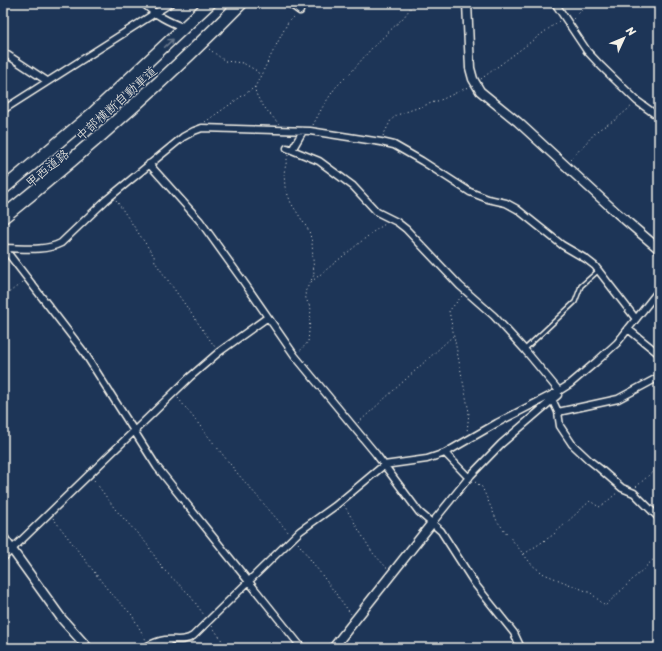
<svg xmlns="http://www.w3.org/2000/svg" width="662" height="651" font-family="Sriracha,'Klee One',sans-serif">
<rect width="100%" height="100%" fill="#1d3557"/>
<filter id="ink" filterUnits="userSpaceOnUse"><feTurbulence type="fractalNoise" baseFrequency=".025" numOctaves="2"/><feDisplacementMap in="SourceGraphic" scale="8" xChannelSelector="R" yChannelSelector="G"/><feConvolveMatrix kernelMatrix="1 2 1 2 8 2 1 2 1" color-interpolation-filters="sRGB"/></filter>
<g filter="url(#ink)">
<g fill="none" stroke-linecap="round" stroke-linejoin="round">
<defs>
<path id="service" d="M525 349 575 302 581 286 598 271"/>
<path id="minor" d="M143 3C157 16 167 21 185 28
M289 3 300 11
M555 3 587 51 601 66 637 101 659 117
M3 52 47 81
M3 110 171 3
M287 148 319 161 353 186 377 212 397 222 406 229 460 286 494 316 525 350 559 391
M292 150 303 131
M149 164 200 221 243 281 295 356 376 454 419 512 441 531 475 584 514 633 521 648
M3 248C22 248 43 252 61 243L106 200 183 137 194 131 202 128 310 131 381 142 394 145 422 161 470 192 488 199 506 203 517 209 562 245 586 259 595 266 636 319
M4 248 84 352 157 467 302 648
M628 329 659 354
M551 397 558 412 560 426 572 444 589 460 599 468 622 488 634 493 659 518
M558 412 618 399 659 377
M445 453 469 478
M432 523 471 475 501 444 558 395
M3 558 190 377 219 352 268 317
M165 641 170 648
M144 648C151 644 157 641 165 640 176 639 184 642 193 636L300 531 335 506 384 465 427 459 445 453 497 423 559 391 570 384 596 362 617 343 659 290"/>
<path id="tertiary" d="M467 3 470 68 473 79 480 91 518 122 617 213 659 249
M3 537 62 619 88 648
M333 648 432 523"/>
<path id="trunk" d="M3 189 93 113 210 3"/>
<path id="motorway" d="M3 217C86 150 167 79 241 3"/>
</defs>
<use href="#service" stroke="#f4f1e8" stroke-width="6"/>
<use href="#minor" stroke="#f4f1e8" stroke-width="9"/>
<use href="#tertiary" stroke="#f4f1e8" stroke-width="11"/>
<use href="#trunk" stroke="#f4f1e8" stroke-width="14"/>
<use href="#motorway" stroke="#f4f1e8" stroke-width="15"/>
<path stroke="#f4f1e8" stroke-width="1" stroke-dasharray="1 3" stroke-linecap="butt" d="M303 7 307 3
M573 19 589 3
M209 49 225 61 243 63 257 71 260 76
M481 79 559 21
M205 122 255 87
M279 124C271 115 254 98 255 87L288 22 295 15
M313 125 322 108 335 88 353 70 371 49 404 17 414 3
M383 136 391 120 397 115 443 99 468 87
M288 155 284 173 285 187 291 203 309 231 312 242 314 275 305 292 306 299 311 309 308 342 299 352
M570 160 598 130 615 120 632 106
M116 200 154 256 155 262 215 347
M311 282 373 232 385 224
M462 296 449 311 469 412 467 432
M3 297 23 282
M178 398 238 474 289 533
M358 423 453 336
M94 480 115 509 147 544 162 568 189 594 204 615
M475 482 482 487 497 521 532 565 544 574 591 593 605 606 659 554
M636 487 659 466
M344 505 372 552 387 568
M53 518 108 590 132 615 146 640
M298 543 351 614
M524 554 553 535 590 501 599 507 604 504 618 492
M212 626 227 648"/>
<use href="#service" stroke="#1d3557" stroke-width="3"/>
<use href="#minor" stroke="#1d3557" stroke-width="6"/>
<use href="#tertiary" stroke="#1d3557" stroke-width="8"/>
<use href="#trunk" stroke="#1d3557" stroke-width="11"/>
<use href="#motorway" stroke="#1d3557" stroke-width="12"/>
</g>
<defs><path id="oneway-shaft" d="M-6 0H5M1.5-3L5.5 0L1.5 3" fill="none" stroke-width="1.6" stroke-linecap="round" stroke-linejoin="round"/></defs>
<use stroke="#68778a" href="#oneway-shaft" transform="translate(169 43) rotate(-43)"/>
</g>
<g text-anchor="middle" stroke-width="3" stroke-linejoin="round" paint-order="stroke">
<g font-size="13" fill="#f4f1e8" stroke="#1d3557">
<text transform="translate(116 103) rotate(-42)" y="5">中部横断自動車道</text>
<text transform="translate(47 168) rotate(-40)" y="5">甲西道路</text>
</g>
</g>
<rect width="662" height="651" fill="none" stroke="#1d3557" stroke-width="16"/>
<rect x="8" y="8" width="646" height="635" fill="none" stroke="#f4f1e8" stroke-width="1.5" filter="url(#ink)"/>
<g transform="translate(624 38) rotate(46)" stroke="#1d3557" stroke-width="3" paint-order="stroke">
<path d="M0-3L7 15L0 10L-7 15Z" fill="#f4f1e8"/>
<text y="-6" font-size="11" font-weight="bold" text-anchor="middle" fill="#f4f1e8">N</text>
</g>
</svg>
